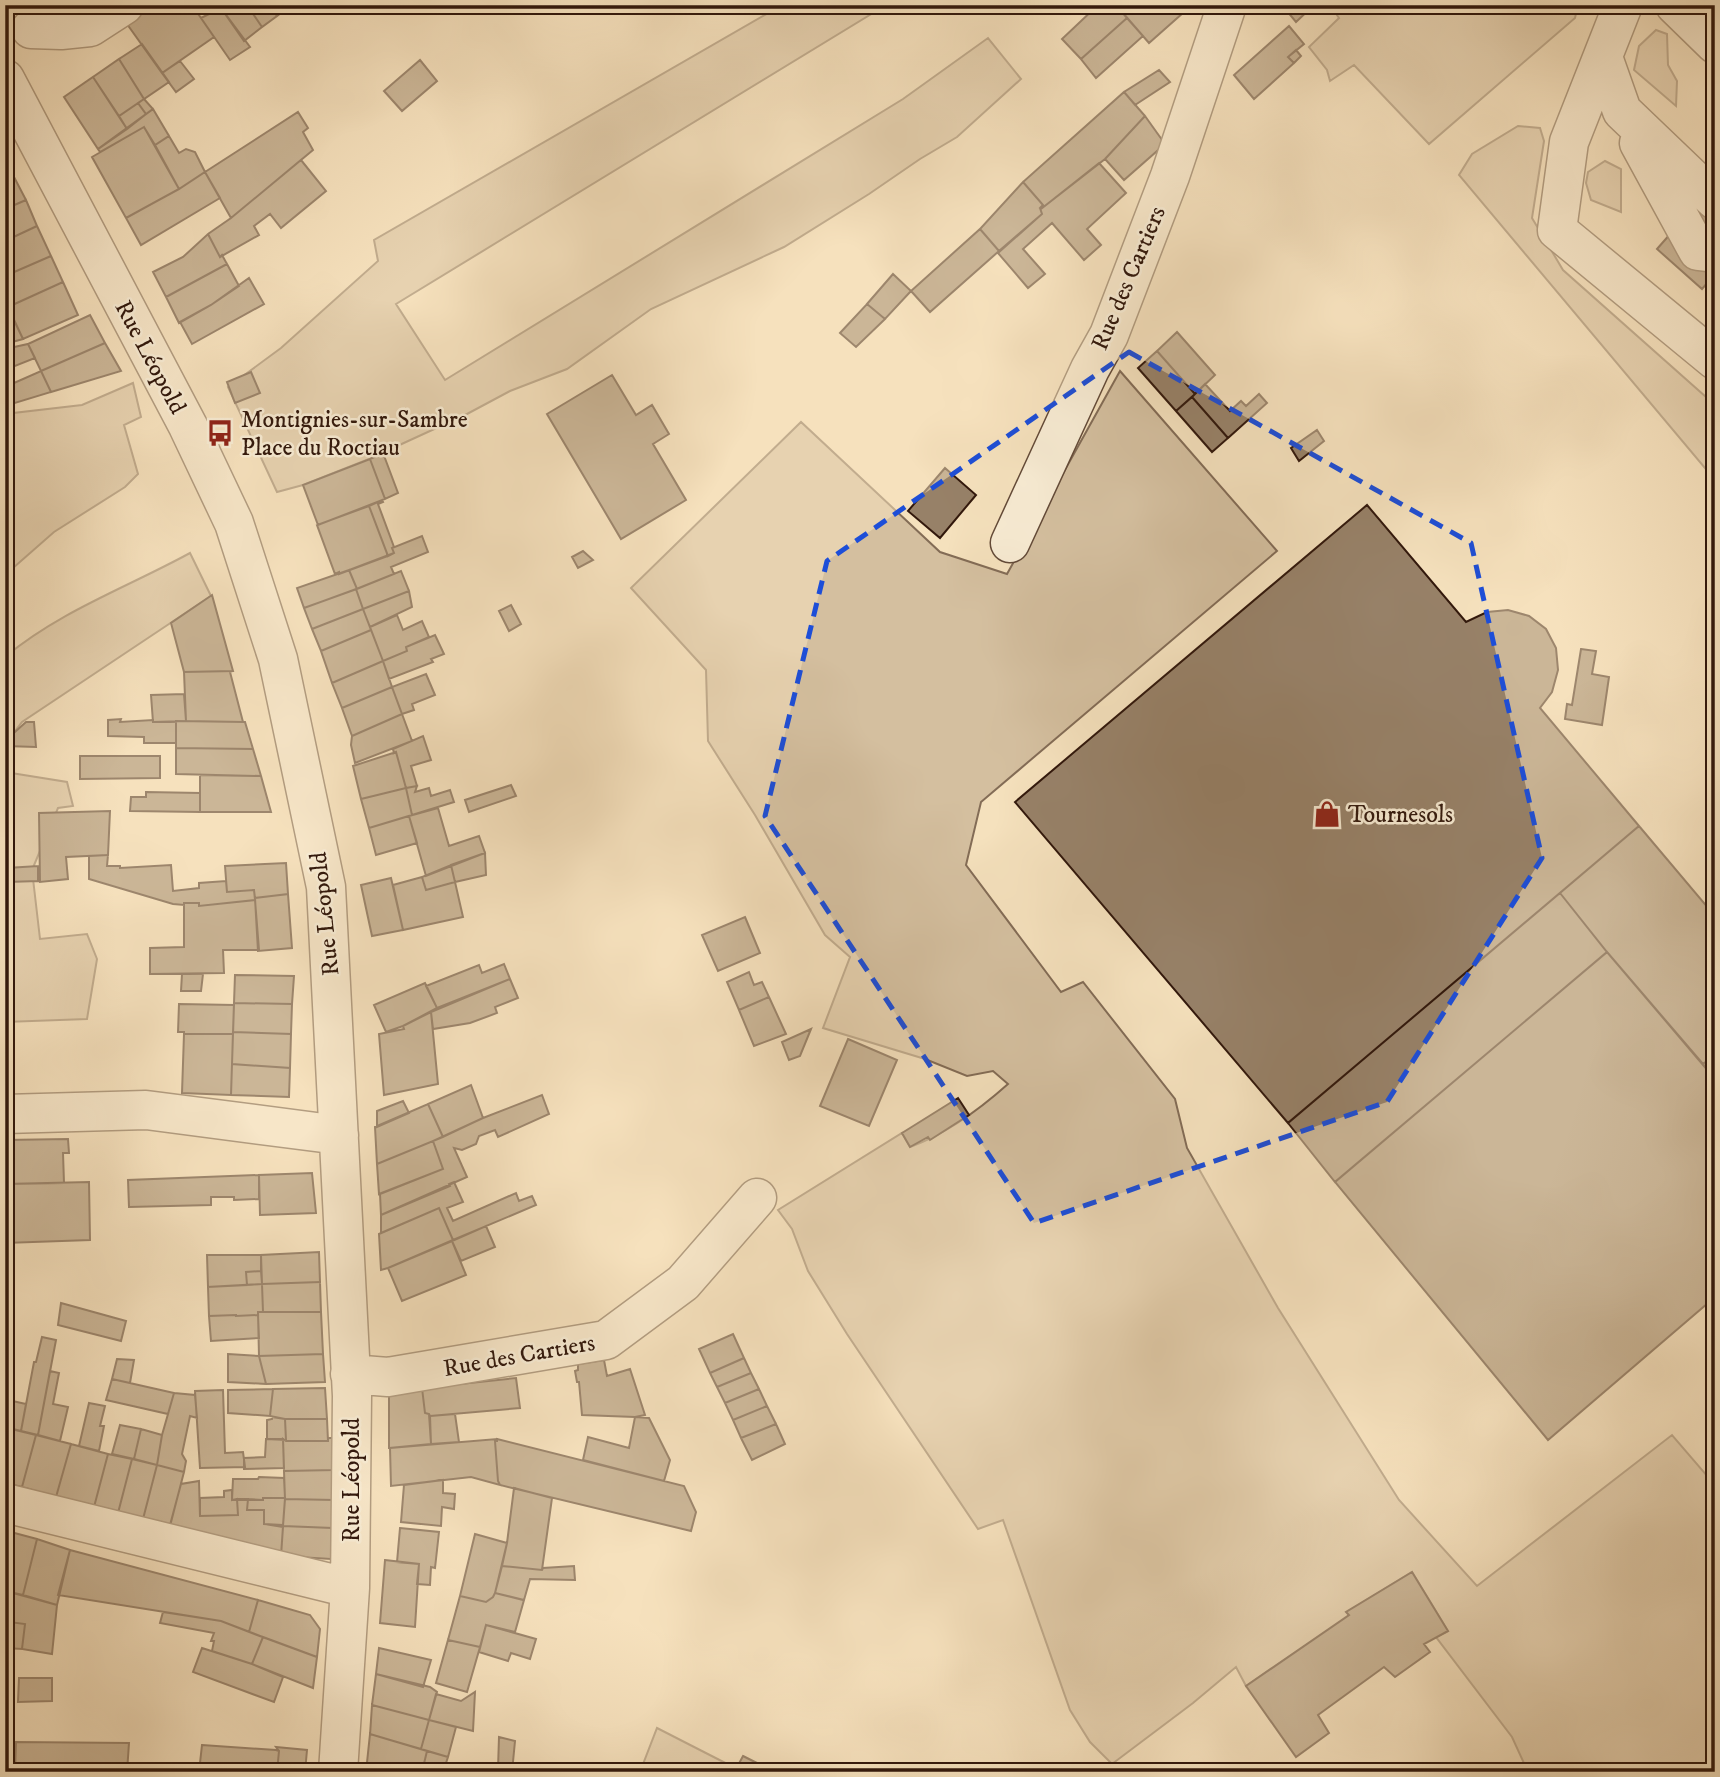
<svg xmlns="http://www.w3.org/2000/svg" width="1720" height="1777" font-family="'IM FELL DW Pica',serif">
<rect width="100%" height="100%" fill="#f5e1bd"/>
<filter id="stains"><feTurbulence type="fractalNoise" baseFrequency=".00286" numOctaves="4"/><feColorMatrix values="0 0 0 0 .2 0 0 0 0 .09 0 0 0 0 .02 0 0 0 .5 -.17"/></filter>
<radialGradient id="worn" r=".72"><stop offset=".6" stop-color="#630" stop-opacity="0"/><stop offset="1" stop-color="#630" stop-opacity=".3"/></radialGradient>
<path fill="#d4bf9f" stroke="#836c56" stroke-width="2" d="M782 5H886L396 304 445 380 903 99 988 38 1021 79 957 137 920 159 869 194 784 247 651 309 567 369 510 391 467 414 369 459 303 485 277 492 228 387 281 348 378 261 374 240Z
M1330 5H1578L1575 18 1429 144 1354 65 1330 81 1327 70 1309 47 1339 18Z
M1656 30 1667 34 1668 65 1677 81 1676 106 1634 70 1639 46Z
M1518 126 1540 128 1544 141 1532 218 1563 270 1715 405V480L1459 175 1472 154Z
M1605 161 1621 169V212L1591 200 1586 183 1588 172Z
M1120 371 1277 551 981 802 966 865 1061 992 1083 982 1175 1099 1187 1148 1278 1308 1399 1500 1477 1586 1672 1435 1715 1485V1754L1700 1772H1528L1512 1737 1436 1637 1448 1631 1412 1572 1347 1612 1349 1616 1246 1686 1236 1667 1193 1703 1112 1764 1090 1742 1070 1710 1003 1520 978 1529 847 1334 808 1271 792 1229 778 1210 902 1133 910 1147C946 1134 980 1109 1008 1084L993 1071 967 1076 925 1059 823 1028 850 957 825 935 755 815 708 741 706 670 631 588 801 422 940 552 1007 574Z
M133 383 141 417 124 425 138 474 125 487 54 532 5 575V414L82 405Z
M190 553 211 596 22 722 5 744V657C60 611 128 587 190 553Z
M5 772 67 782 73 806 58 808 32 870 40 939 87 934 97 959 87 1019 5 1022Z
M657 1728 743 1772H640Z"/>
<path fill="#978168" stroke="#32180c" stroke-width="2" d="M154 5H192L214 37 162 73 127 24Z
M225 5H247L262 27 244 41 221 8Z
M247 5H269L277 16 262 27Z
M269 5H291L277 16Z
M1098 5H1116L1127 18 1081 59 1062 39Z
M1116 5H1192L1149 43Z
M1282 5H1314L1296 22Z
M221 8 250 47 230 60 201 18Z
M1127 18 1143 36 1096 78 1081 59Z
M1289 26 1304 44 1288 57 1294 63 1254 99 1234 75Z
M142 44 169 82 144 99 119 59Z
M1296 50 1301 56 1294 63 1288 57Z
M119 59 144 99 119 116 93 77Z
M420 60 437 81 402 111 384 91Z
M180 61 194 79 176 92 162 73Z
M1159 70 1170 82 1135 105 1124 92Z
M93 77 127 129 98 149 64 97Z
M1124 92 1145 116 1105 159 1041 209 1040 208 1043 205 1023 182Z
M144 99 153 109 146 114 138 103Z
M138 103 146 114 127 129 119 116Z
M153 109 169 136 155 145 144 127 100 152 98 149Z
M298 112 308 128 303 132 313 150 231 218 205 172Z
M1145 116 1165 144 1124 180 1105 159Z
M144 127 179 189 126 218 92 157Z
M169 136 179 153 186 149 195 152 205 172 179 189 155 145Z
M5 159 14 177 5 181Z
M301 160 326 191 281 228 270 214 254 226 259 235 220 257 208 234 231 218Z
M1099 163 1126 193 1087 229 1101 245 1084 260 1052 223 1023 249 1045 274 1028 288 998 253 1042 214 1040 208 1041 209Z
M205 172 220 198 141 245 126 218 179 189Z
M14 177 26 200 5 209V181Z
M1023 182 1043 205 1040 208 1042 214 999 251 980 229Z
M1715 183V274L1702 289 1657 249Z
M26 200 37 226 5 241V209Z
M37 226 51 256 5 276V241Z
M980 229 999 251 930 312 911 291Z
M208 234 220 257 222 255 227 264 166 297 153 272 183 257Z
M51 256 63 282 8 307 5 301V276Z
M227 264 239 286 211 305 179 323 166 297Z
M893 274 911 291 885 319 867 304Z
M249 278 264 304 192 344 180 322 211 305Z
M63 282 78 315 23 339 8 307Z
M867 304 885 319 856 347 840 333Z
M9 310 23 339 5 344V312Z
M90 315 105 343 41 371 28 344Z
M1177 332 1215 375 1195 394 1157 351Z
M105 343 121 371 51 392 41 371Z
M28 344 35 358 7 369 9 377 5 378V349Z
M1157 351 1195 394 1176 411 1138 368Z
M41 371 51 392 5 406V387Z
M251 372 260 393 235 403 227 382Z
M612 375 636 415 652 405 669 434 653 444 686 500 621 539 547 414Z
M1205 384 1230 411 1241 401 1246 406 1259 394 1267 403 1228 438 1192 397Z
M1192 397 1228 438 1212 452 1176 411Z
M1317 430 1324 441 1299 461 1291 448Z
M383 453 398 493 385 499 370 459Z
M370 459 385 499 318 525 303 485Z
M945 468 976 495 940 538 908 511Z
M382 500 383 502 378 504 394 547 392 548 394 553 388 556 369 506Z
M1367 505 1466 622 1487 612 1508 610 1529 616 1546 629 1556 648 1558 670 1552 692 1540 708 1639 826 1288 1123 1015 802Z
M369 506 388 556 339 574V572L335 574 317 525Z
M422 536 428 552 391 567 394 574 357 589 349 570 394 553 392 548Z
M583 551 593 560 578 568 572 557Z
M349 570 357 589 304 608 297 588Z
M401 571 409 591 363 609 356 589Z
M356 589 363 609 312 629 304 608Z
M409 591 412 607 370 627 363 609Z
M212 595 233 671 184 672 171 623Z
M511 605 521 624 509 631 499 611Z
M363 609 371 630 321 651 312 629Z
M397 615 403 630 422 621 429 637 406 647 407 651 383 661 370 627Z
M371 630 383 661 332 683 321 651Z
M435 635 444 654 431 659 433 662 389 679 383 661 407 651 406 647Z
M1581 649 1596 651 1592 674 1609 677 1602 725 1565 719 1567 704 1572 705Z
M383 661 392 687 342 708 332 683Z
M233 671 230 672 243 722 186 721 184 672Z
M426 674 435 695 412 704 414 710 402 714 392 687Z
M392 687 402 714 352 736 342 708Z
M184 694 186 721 153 722 151 695Z
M402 714 412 741 355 763 351 745 352 736Z
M121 719 120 722 153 720V722H176V743H144V737L108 736V720Z
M176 721 245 722 253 749 176 748Z
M26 722H34L36 747 5 746V741Z
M423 736 431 760 411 766 417 786 406 788 396 752 394 753 393 749Z
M176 748 253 749 261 776 176 774Z
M396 752 406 788 361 799 353 766Z
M80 756H160V778L80 779Z
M200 775 261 776 271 812H200Z
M511 785 516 796 469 812 465 800Z
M417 786 415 792 429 788 431 796 450 790 454 802 412 815 406 788Z
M406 788 412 815 369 828 361 799Z
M146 792 200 793V812L130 811 131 797H146Z
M438 808 449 846 479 836 485 853 426 876 409 816Z
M110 811 108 855 66 857 68 879 40 882 39 813Z
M409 816 417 843 376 855 369 828Z
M1639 826 1715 916V1055L1703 1064 1607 952 1560 893Z
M485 853 486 875 455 882 451 865Z
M108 855 107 866H120V868L171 865 173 891 199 888V883L226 881 227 892 254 890 255 900 199 906V903H184V905L173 904 89 879V856Z
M286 863 288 894 255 898 254 890 227 892 225 866Z
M451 865 455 882 426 890 422 877Z
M38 866V881L7 882V868Z
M422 877 426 890 455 882 463 917 403 930 393 885Z
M391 878 403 930 372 936 361 885Z
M1560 893 1607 952 1335 1182 1288 1123Z
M288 894 292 948 258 951 255 898Z
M255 900 259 950H223L224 973 150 974V948L184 947V903H199V906Z
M745 917 760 953 718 971 702 935Z
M1607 952 1715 1079V1297L1548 1440 1335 1182Z
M504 964 510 979 437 1008 426 986 479 965 482 973Z
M749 972 754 985 762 982 769 997 739 1010 727 982Z
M182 974H203L201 991H181Z
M235 975 294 976 292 1004 234 1003Z
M510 979 518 998 495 1007 497 1013 470 1023 433 1029 431 1012Z
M425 983 437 1008 403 1026 386 1032 374 1005Z
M769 997 786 1034 754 1046 739 1010Z
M234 1003 292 1004 291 1034 233 1032Z
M179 1004 234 1005 233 1034H184V1032H178Z
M431 1012 438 1084 384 1095 379 1034 404 1029 403 1026Z
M811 1029 800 1056 789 1060 782 1042Z
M233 1032 291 1034 290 1068 232 1064Z
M184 1034H233L231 1095 182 1093Z
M848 1039 897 1060 869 1126 820 1106Z
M1715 1055V1079L1703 1064Z
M232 1064 290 1068 289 1097 231 1095Z
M471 1085 483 1118 443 1137 428 1104Z
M542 1095 549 1114 498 1137 495 1130 479 1136 476 1144 462 1150 454 1148 467 1177 381 1215 380 1194 443 1169 433 1141 483 1118Z
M958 1098 969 1115 930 1140 928 1137 910 1147 902 1133Z
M403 1101 409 1113 377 1127V1111Z
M428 1104 443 1137 377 1164 375 1127Z
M68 1139 69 1153H63L64 1183 5 1184V1140Z
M433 1141 443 1169 379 1194 377 1164Z
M312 1173 316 1213 260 1215 259 1175Z
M259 1175V1199L234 1200V1197H211V1205L129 1207 128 1180Z
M89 1182 90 1240 5 1243V1184Z
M454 1182 463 1202 447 1208 453 1221 516 1193 519 1201 532 1196 536 1205 453 1240 439 1208 381 1233V1215L450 1186 449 1184Z
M439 1208 453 1240 388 1268 381 1270 379 1234Z
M486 1226 495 1247 461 1261 452 1241Z
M452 1241 466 1275 402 1301 388 1268Z
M319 1252 320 1282 262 1284 261 1255Z
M207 1255H261V1271L246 1272 247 1285 208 1287Z
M261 1271 262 1284 247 1285 246 1272Z
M320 1282 321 1312H263L262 1284Z
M262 1284 263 1312H258V1315L236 1316V1315L209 1316 208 1287Z
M61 1303 126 1321 121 1341 58 1325Z
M258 1312H321L323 1354 259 1356Z
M236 1315V1316L258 1315 259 1338 211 1341 209 1316Z
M733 1334 744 1358 710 1373 699 1349Z
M42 1337 56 1340 38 1435 21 1431 34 1362H36Z
M228 1354 259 1356 266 1384 228 1382Z
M323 1354 325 1382 266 1384 259 1356Z
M744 1358 751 1373 717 1387 710 1373Z
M117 1359 134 1360 130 1383 112 1379Z
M604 1360 607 1376 630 1369 645 1415 635 1417 582 1415 579 1382H577L575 1371 578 1370V1364Z
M50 1371 59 1373 53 1404 68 1407 60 1441 38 1435Z
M751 1373 759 1389 725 1403 717 1387Z
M516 1378 520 1408 430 1416 429 1414 425 1413 422 1388Z
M112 1379 174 1393 168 1414 106 1400Z
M325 1388 327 1419H285L270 1416 273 1389Z
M422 1388 425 1413 429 1414 431 1444 389 1448V1392Z
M273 1389 270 1416 228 1413V1390Z
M759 1389 767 1406 733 1420 725 1403Z
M223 1390 225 1453 243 1452 245 1467 200 1468 195 1391Z
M174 1393 195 1395 197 1418 190 1416 182 1454 186 1461 184 1472 157 1465 162 1435Z
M8 1400 26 1404 21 1431 5 1427V1410Z
M89 1403 105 1406 100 1426H104L99 1451 79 1446Z
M767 1406 776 1424 741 1438 733 1420Z
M455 1414 459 1442 431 1444 430 1416Z
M272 1417 285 1419 286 1440 267 1439V1420L272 1419Z
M635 1417 649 1418 670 1460 664 1481 583 1460 588 1437 629 1448Z
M285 1419H327L328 1441H286Z
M776 1424 785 1444 752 1460 741 1438Z
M120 1425 141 1429 134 1459 112 1454Z
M7 1428 36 1435 22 1487 5 1483V1434Z
M141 1429 162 1435 157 1465 134 1459Z
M36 1435 71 1444 56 1497 22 1487Z
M328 1438H336L335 1470 284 1471 283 1439 286 1441H328Z
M266 1439H283L284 1468 244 1469V1458L265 1457Z
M497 1439 684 1486 696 1512 691 1531 500 1485 498 1481 495 1441H497Z
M497 1439V1441H495L498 1481 500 1485 471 1477 391 1486 390 1448Z
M71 1444 108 1454 94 1507 56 1497Z
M108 1454 132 1459 118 1513 94 1507Z
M132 1459 157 1465 143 1519 118 1513Z
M157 1465 184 1472 170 1526 143 1519Z
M335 1470 334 1500 285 1499 284 1471Z
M259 1477 284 1478 285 1498H263V1500H232L233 1479H258Z
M443 1480V1493L455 1494 454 1509 442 1507 441 1526 401 1522 404 1485Z
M199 1481 200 1516 238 1515 237 1499H248L247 1510H264V1524L283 1527 281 1556 170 1525 181 1484Z
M514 1488 552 1498 542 1570 502 1566 507 1543Z
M232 1490V1500L237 1499 238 1515 200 1516V1498L224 1497V1491Z
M263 1498H285L283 1525 264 1524V1510H247L248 1499 263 1500Z
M285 1499 334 1500 332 1528 283 1526Z
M283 1526 332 1528 331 1559 281 1556Z
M400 1528 439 1532 435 1568 431 1567 430 1585 417 1584 419 1564 397 1562Z
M7 1531 37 1539 23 1595 5 1591V1539Z
M475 1534 507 1543 495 1593 493 1597 486 1602 460 1596Z
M37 1539 70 1550 57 1605 23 1595Z
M70 1550 258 1600 249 1632 221 1621 58 1595Z
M385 1560 419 1564 415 1627 380 1623Z
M502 1566 542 1570 543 1568 574 1566 575 1580 530 1579 524 1600H523L495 1593Z
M1412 1572 1448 1631 1424 1644 1430 1652 1395 1677 1384 1667 1318 1715 1329 1733 1296 1757 1246 1686 1349 1615 1346 1612Z
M5 1591 13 1593 9 1622 25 1624 22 1649 5 1648Z
M13 1593 57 1605 52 1654 22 1649 25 1624 9 1622Z
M495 1593 524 1600 515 1632 486 1625 480 1647 448 1640 460 1596 486 1602 493 1597Z
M258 1600 310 1615 320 1629 317 1657 249 1632Z
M163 1612 221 1621 263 1637 252 1664 212 1651 214 1641H211L214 1633 160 1623Z
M486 1625 536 1639 530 1659 511 1653 508 1661 479 1652Z
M263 1637 317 1657 313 1688 252 1664Z
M448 1640 480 1647 467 1692 436 1683Z
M202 1648 252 1664 283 1677 274 1702 193 1672Z
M379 1648 431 1660 423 1687 376 1674Z
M376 1674 430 1687 437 1692 429 1720 372 1705Z
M19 1678H52V1701L18 1702Z
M475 1692 473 1731 429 1720 436 1694 461 1701Z
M372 1705 429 1720 421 1749 370 1734V1735Z
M429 1720 456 1727 448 1757 421 1749Z
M370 1734 427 1751 422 1772H366Z
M499 1737 515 1741 512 1772 498 1769Z
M16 1742 129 1743 127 1772H15Z
M202 1745 276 1750 279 1751 277 1772H199Z
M276 1747 307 1750 305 1772H277L279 1751Z
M427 1751 448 1757 443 1772H422Z
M743 1756 759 1764 754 1772H740L736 1769Z"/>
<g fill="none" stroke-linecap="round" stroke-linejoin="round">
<defs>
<path id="minor" d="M1623 5 1569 142 1557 230 1715 360
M1675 5 1715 44
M31 29 61 30 90 27 124 5
M1603 57 1622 111 1715 200
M5 79 188 426 234 523 278 659 326 887 352 1396 350 1588 338 1772
M1639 143 1698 251 1715 253
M1010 543 1090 369 1109 335 1170 176 1227 5
M5 1114 146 1110 339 1135
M350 1374 388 1377 606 1340 683 1283 757 1198
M5 1503 350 1588"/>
</defs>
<use href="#minor" stroke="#634a38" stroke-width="41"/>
<use href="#minor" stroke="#f8ecd4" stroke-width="38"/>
</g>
<path d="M0 0H1720V1777H0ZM1129 352 1471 543 1542 858 1387 1102 1034 1223 765 816 827 561Z" fill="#f5e1bd" fill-opacity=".55" fill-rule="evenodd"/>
<path fill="none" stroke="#1d4ed8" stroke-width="5" stroke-dasharray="14 9" stroke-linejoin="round" d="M1129 352 1471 543 1542 858 1387 1102 1034 1223 765 816 827 561Z"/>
<defs>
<symbol id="bus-bare" viewBox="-9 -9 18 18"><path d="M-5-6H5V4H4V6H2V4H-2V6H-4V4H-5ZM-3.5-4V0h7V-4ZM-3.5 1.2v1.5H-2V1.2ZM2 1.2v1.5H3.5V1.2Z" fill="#8f2418" stroke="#f8ecd4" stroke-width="2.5" paint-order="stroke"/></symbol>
<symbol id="shop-bare" viewBox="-9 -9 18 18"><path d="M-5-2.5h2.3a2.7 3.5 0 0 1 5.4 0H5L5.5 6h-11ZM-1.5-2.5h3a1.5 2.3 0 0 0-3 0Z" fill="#8f2418" stroke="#f8ecd4" stroke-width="2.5" paint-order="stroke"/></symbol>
</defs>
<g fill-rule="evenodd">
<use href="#bus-bare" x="201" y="414" width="38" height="38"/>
<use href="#shop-bare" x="1308" y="795" width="38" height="38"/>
</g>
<g text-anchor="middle" stroke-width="5" stroke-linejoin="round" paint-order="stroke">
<g font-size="24" fill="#32180c" stroke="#f8ecd4">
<text transform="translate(1128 278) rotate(-67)" y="8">Rue des Cartiers</text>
<text transform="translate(151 357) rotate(62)" y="8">Rue Léopold</text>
<text transform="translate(324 914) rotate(-96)" y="8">Rue Léopold</text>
<text transform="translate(519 1355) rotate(-10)" y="8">Rue des Cartiers</text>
<text transform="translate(351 1480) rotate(-90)" y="8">Rue Léopold</text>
</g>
<g font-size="24" fill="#32180c" stroke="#f8ecd4" text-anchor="start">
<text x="241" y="427">Montignies-sur-Sambre<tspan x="241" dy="28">Place du Roctiau</tspan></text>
<text x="1348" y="822">Tournesols</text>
</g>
</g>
<rect width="1720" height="1777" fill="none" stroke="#f5e1bd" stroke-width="28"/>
<rect x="7" y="7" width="1706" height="1763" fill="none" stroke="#32180c" stroke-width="3.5"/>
<rect x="14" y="14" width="1692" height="1749" fill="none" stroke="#32180c" stroke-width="2"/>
<rect width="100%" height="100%" filter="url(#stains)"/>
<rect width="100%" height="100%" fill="url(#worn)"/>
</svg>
